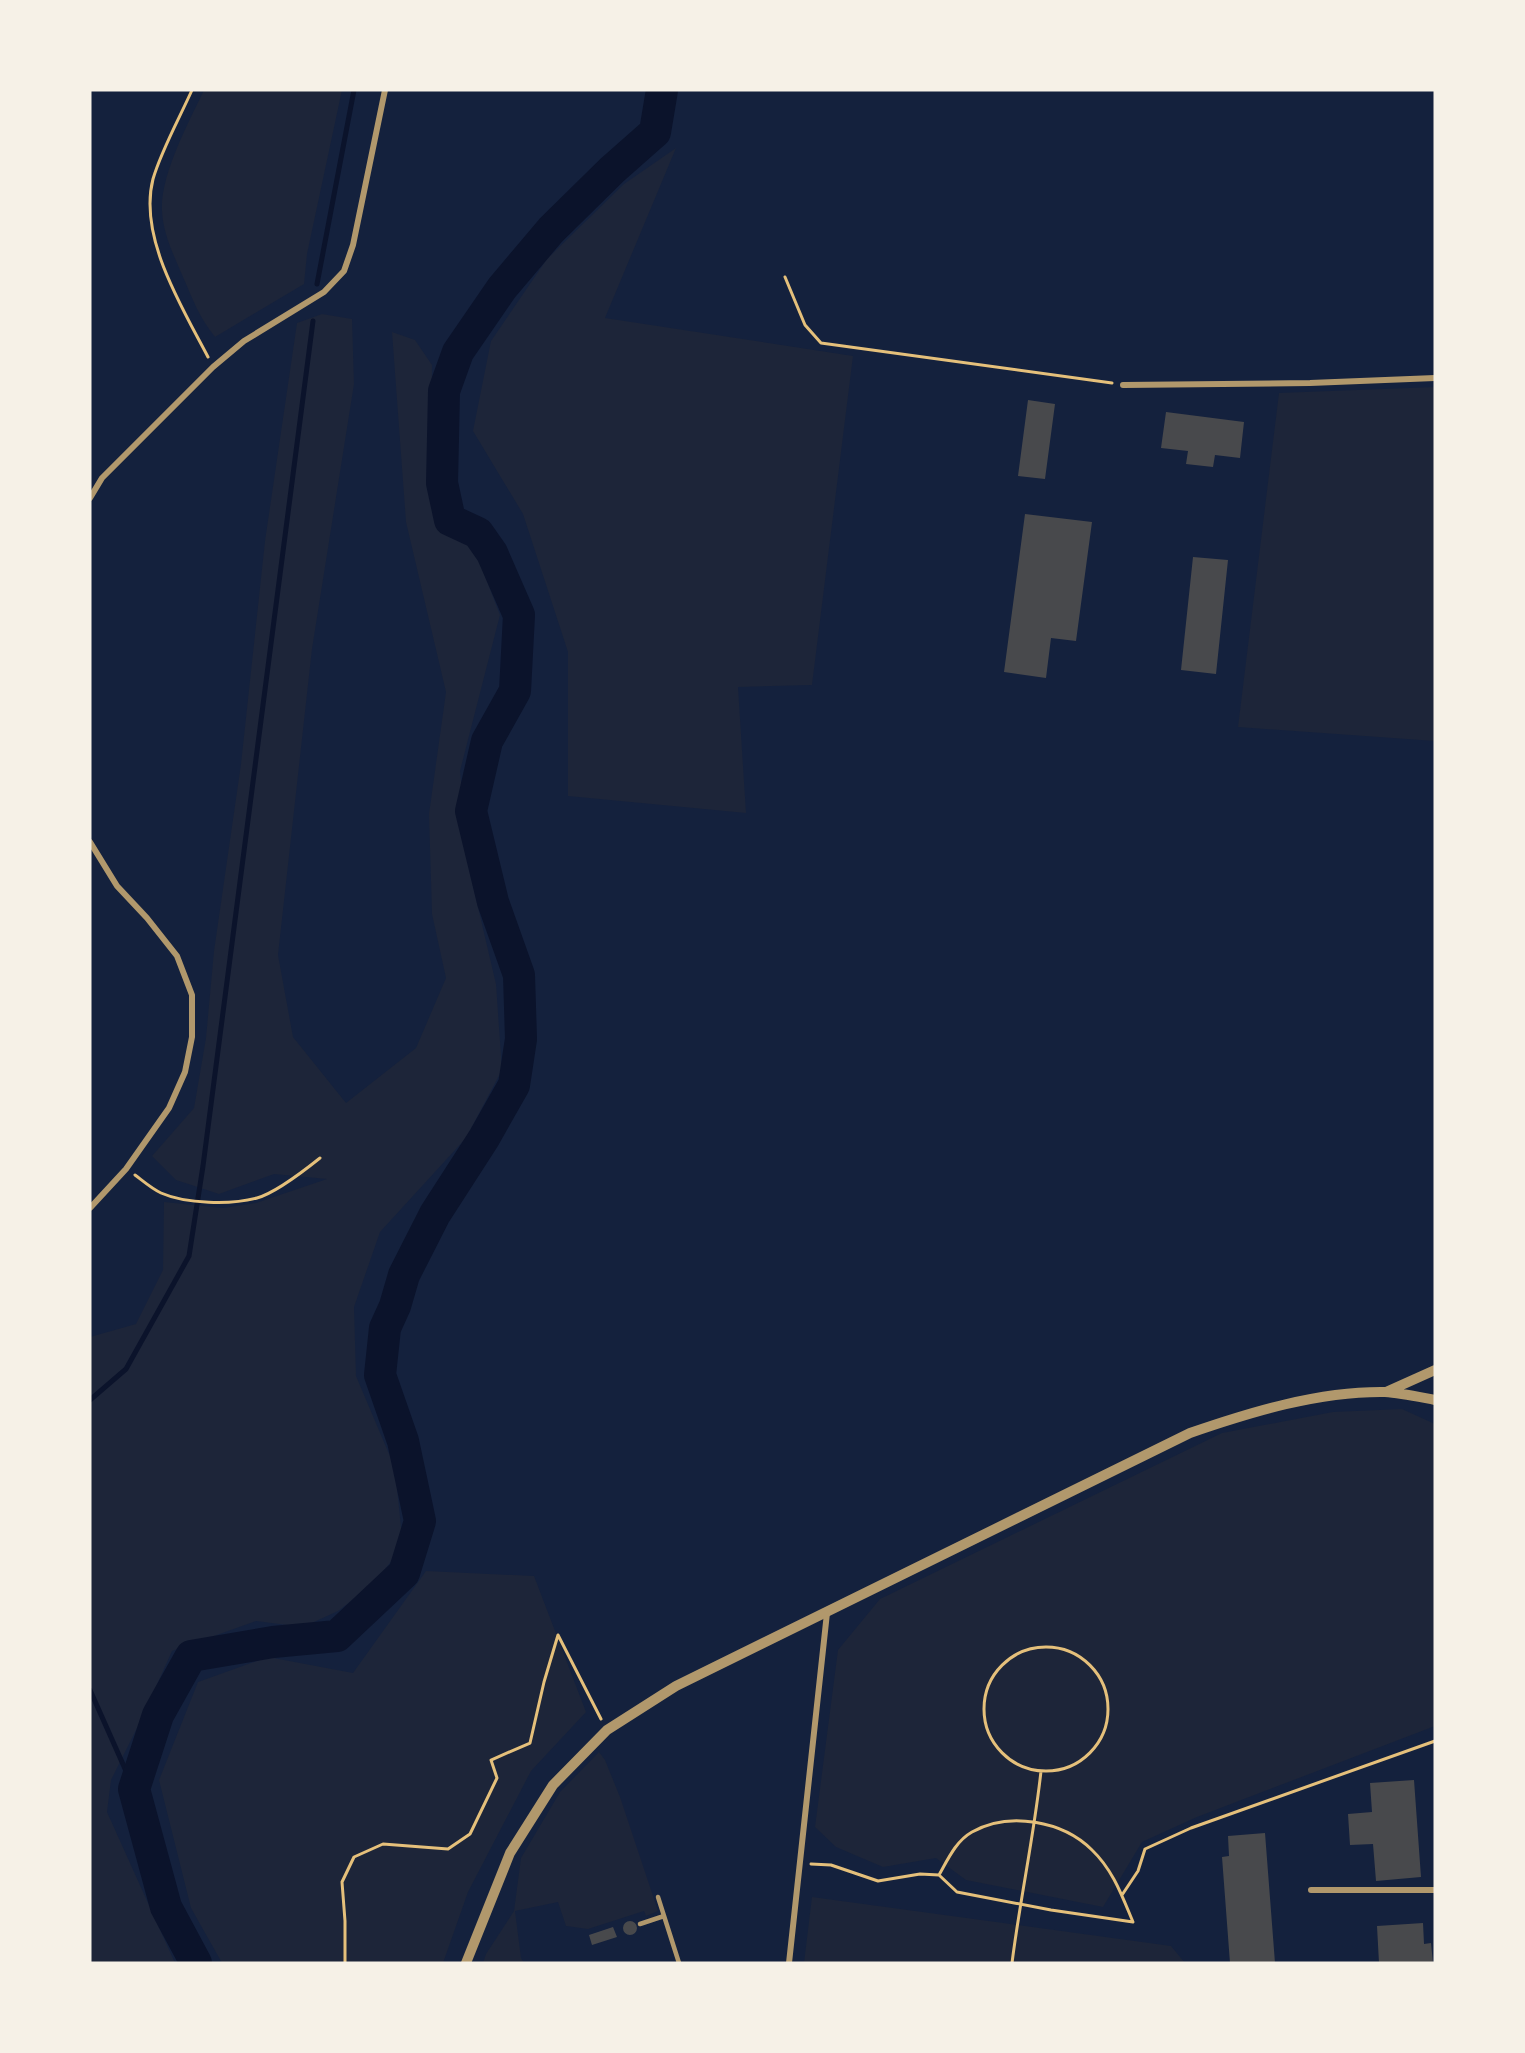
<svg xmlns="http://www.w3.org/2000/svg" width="1525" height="2053" font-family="Inter,sans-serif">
<rect width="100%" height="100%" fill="#14213d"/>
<path fill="#1d2539" d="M204 90H342L307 254 304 284 215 337C199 317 193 300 183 277 174 256 163 234 162 211 160 175 189 122 204 90Z
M676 148 605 318 853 356 812 685 738 687 746 813 568 796V652L523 514 473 431 491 341 547 259 624 184Z
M322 314 352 319 354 384 312 649 278 955 293 1037 346 1103 416 1048 446 978 432 914 429 814 446 692 406 522 392 332 415 340 432 365 431 488 443 525 473 545 500 615 460 771 470 873 496 984 502 1070 466 1138 380 1232 354 1307 356 1376 395 1468 403 1547 371 1586 338 1611 303 1627 256 1621 172 1651 141 1720 111 1780 107 1812 175 1963H90V1337L136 1324 163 1270 164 1202 223 1208 256 1203 327 1179 274 1174 219 1194 176 1180 152 1156 194 1108 206 1038 214 951 241 764 265 541 297 323Z
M1435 387V741L1238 727 1279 393Z
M1402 1409 1435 1424V1726L1197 1817 1142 1842 1103 1907 966 1880 936 1858 883 1867 836 1847 815 1827 838 1650 880 1599 1222 1433 1333 1412Z
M426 1571 534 1576 586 1712 531 1771 468 1892 443 1963H222L191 1908 159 1780 198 1682 268 1657 353 1673Z
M599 1752 605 1760 620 1797 658 1911 646 1916 644 1911 588 1929 566 1926 558 1902 515 1911 521 1958 524 1963H483L486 1954 514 1911 521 1858 560 1792Z
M812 1897 1171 1946 1185 1963H804Z"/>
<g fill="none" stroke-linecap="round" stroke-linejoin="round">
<path stroke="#0b132b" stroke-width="5" d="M317 284 354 90
M90 1400 126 1369 189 1256 203 1166 313 321
M90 1690 134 1789"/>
<path stroke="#0b132b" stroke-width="32" d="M196 1963 166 1907 134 1789 158 1715 191 1656 273 1642 337 1636 404 1573 420 1521 403 1441 380 1375 385 1328 395 1306 404 1275 435 1214 484 1138 514 1085 521 1039 519 975 493 902 471 811 487 741 515 691 519 615 492 553 478 533 450 520 442 483 444 391 458 352 502 288 551 230 612 170 655 132 662 90"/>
</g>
<path fill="#48494c" d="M1028 400 1055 404 1045 479 1018 476Z
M1166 412 1244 422 1240 458 1215 455 1213 467 1186 464 1188 451 1161 448Z
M1025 514 1092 522 1076 641 1051 638 1046 678 1004 672Z
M1193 557 1228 560 1216 674 1181 670Z
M1414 1780 1421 1877 1376 1881 1373 1844 1350 1845 1348 1814 1372 1812 1370 1783Z
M1265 1833 1275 1963H1230L1222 1857 1229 1856 1228 1836Z
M623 1928a7 7 0 1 1 14 0a7 7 0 1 1-14 0Z
M1423 1923 1424 1944 1431 1943 1433 1963H1379L1377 1926Z
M613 1927 617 1937 592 1945 589 1935Z"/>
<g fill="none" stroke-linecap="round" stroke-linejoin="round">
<path stroke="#e5c07b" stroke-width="3" d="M192 90C180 117 161 151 153 179 138 237 182 307 208 357
M785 277 805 325 821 343 1112 383
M135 1175C143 1181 152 1189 161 1193 186 1204 231 1205 257 1198 275 1193 305 1170 320 1158
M984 1709a62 62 0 1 1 124 0a62 62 0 1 1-124 0Z
M811 1864 831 1865 878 1881 920 1874 939 1875 957 1892 1051 1910 1133 1922C1122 1896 1113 1870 1092 1850 1063 1821 1009 1811 972 1832 956 1841 948 1859 939 1875
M1122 1895 1138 1871 1145 1849 1191 1828 1435 1741
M345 1963V1921L342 1882 354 1857 383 1844 448 1849 470 1834 497 1778 491 1760 530 1743 544 1682 558 1635 601 1719
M1012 1963C1020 1899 1034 1836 1041 1771"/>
<path stroke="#b1986c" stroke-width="4.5" d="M658 1897 679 1963
M640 1924 664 1916"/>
<path stroke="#b1986c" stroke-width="6" d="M1123 385 1310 383 1435 378
M90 498 102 478 213 367 244 341 324 292 344 271 353 245 385 90
M90 842 117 886 147 918 177 956 192 995V1037L185 1072 169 1108 126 1169 90 1208
M1311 1890H1435
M789 1963 827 1613"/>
<path stroke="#b1986c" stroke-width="10" d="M1386 1392 1435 1370
M466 1963 510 1853 553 1785 607 1730 676 1686 1190 1433C1251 1412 1319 1391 1385 1392 1401 1393 1419 1397 1435 1400"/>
</g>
<rect width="1525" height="2053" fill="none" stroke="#f6f1e7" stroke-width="183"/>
</svg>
